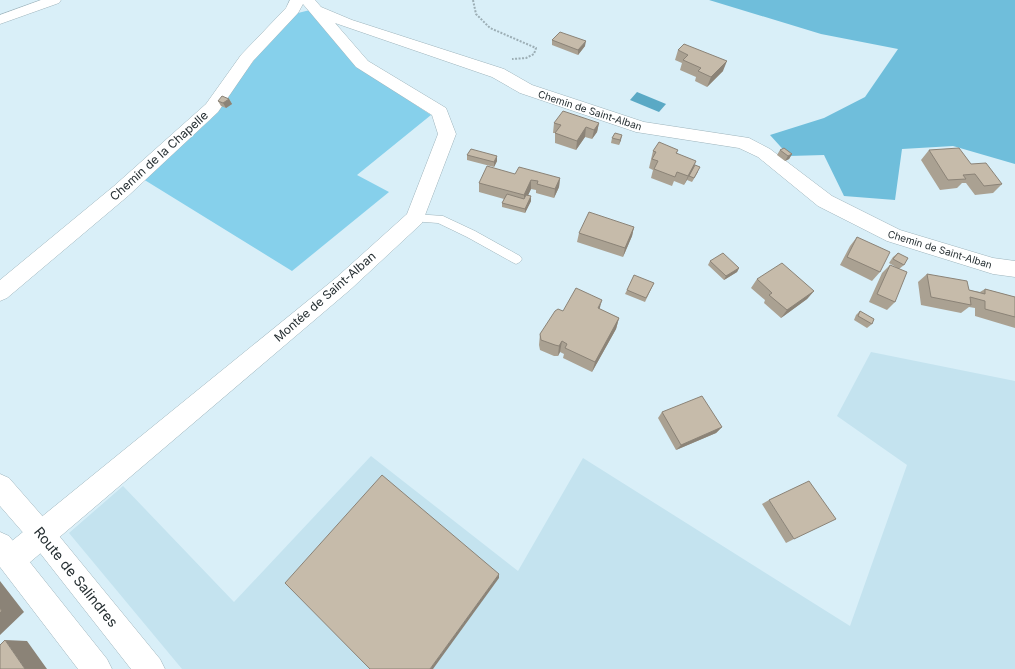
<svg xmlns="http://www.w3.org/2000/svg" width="1015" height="669" font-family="Inter,sans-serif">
<rect width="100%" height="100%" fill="#d9eff8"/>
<path fill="#c4e3ef" d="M871 352 1015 381V669H182L69 533 123 486 234 602 371 456 518 571 583 458 850 626 907 465 837 416Z"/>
<path fill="#86d0eb" d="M310 10 358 67 431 115 357 175 389 192 292 271 143 179 210 120 260 52 298 13Z"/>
<path fill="#6fbedb" d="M709 0H1015V164L953 146 902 149 895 200 844 196 824 155 789 156 770 135 824 118 865 97 898 49 821 34Z"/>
<path fill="#5aa9c5" d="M637 92 666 104 659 112 630 100Z"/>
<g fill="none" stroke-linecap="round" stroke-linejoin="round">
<defs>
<path id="service" d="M415 214 443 216 475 231 520 256 522 259 520 262 516 264 512 262 467 237 438 223 411 221 409 218 411 215Z"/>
<path id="minor" d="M41 0H61L59 3 0 24V15Z
M290 0H315L321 7 352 20 504 69 532 85 644 122 749 138 770 149 832 196 900 230 993 258 1015 261V277L993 274 887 241 818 206 758 157 739 148 636 132 520 93 492 77 335 23 368 61 446 108 456 134 422 223 351 289 22 569 12 573 2 569C0 561 0 557 2 549L337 277 407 214 438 134 432 115 356 67 303 4 298 13 253 61 218 112 128 196 7 298 0 301V280L114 186 206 104 241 55 286 8Z"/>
<path id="secondary" d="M0 474 9 478 51 526 160 659 165 669H131L33 544 0 506Z
M0 532 9 536 107 659 112 669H78L0 567Z"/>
</defs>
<use href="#service" stroke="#9eb4bc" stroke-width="1"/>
<use href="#minor" stroke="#9eb4bc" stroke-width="1"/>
<use href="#secondary" stroke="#9eb4bc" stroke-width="1"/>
<path stroke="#9caeb5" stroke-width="2" stroke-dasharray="2 1.5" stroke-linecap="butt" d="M473 0 476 14 490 28 536 48 534 54 526 58 512 59"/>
<use href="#service" fill="#fff" fill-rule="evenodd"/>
<use href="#minor" fill="#fff" fill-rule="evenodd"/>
<use href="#secondary" fill="#fff" fill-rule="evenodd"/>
</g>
<path fill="#aaa192" d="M552 40 585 46 578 55 552 45Z
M678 50 723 71 707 87 695 81 696 77 680 70 682 63 675 60Z
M229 99 232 104 226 108 221 106 218 101Z
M554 123H599L597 132 592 139 585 137 576 150 555 143V133H553Z
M612 138 621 140 619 145 611 143Z
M678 150 677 153 694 165 698 172 692 182 687 180 684 185 674 181 672 186 651 178 653 170 649 168 653 151Z
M780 150 792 154 789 159 785 161 777 155Z
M929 150 971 164 1002 184 993 193 975 195 966 183H962L957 188 940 190 921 160Z
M467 155 497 156V161L494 167 467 160Z
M515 174 560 178 559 187 554 198 536 193V190L531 189 528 195 531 201 525 213 502 207V203L504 199 479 192V183Z
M634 227 632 236 623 257 577 242 579 233Z
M857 237 880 272 872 281 840 265 850 246Z
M898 253 904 265 899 269 895 302 887 310 869 302 882 273 890 265 899 269 889 263 893 257Z
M710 261 739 268 737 272 724 280 708 265Z
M927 274 969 290 980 292 985 289 1015 297V328L975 316V308L969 307 961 313 921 305 918 282Z
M757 279 814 291 807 299 781 318 764 303 765 300 751 288Z
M654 283 645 302 625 294 627 290Z
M600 309 619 318 616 329 592 372 563 358 564 354 560 352 558 356H554L540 350 539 345 540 334 563 311Z
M860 311 872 324 867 328 854 320 856 315Z
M662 412 722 427 716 433 676 450 658 418Z
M769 500 794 539 786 543 762 504Z"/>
<path fill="#8b8377" d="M586 41 585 46 578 55V50Z
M727 61 723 71 707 87 711 77Z
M229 99 232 104 226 108 223 103Z
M599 123 597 132 592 139 594 130Z
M586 127 585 137 576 150 577 141Z
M622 135 621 140 619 145 620 140Z
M792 154 789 159 785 161 788 156Z
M497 156V161L494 167V162Z
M696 161 693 170 689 176 684 185 688 176Z
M560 178 559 187 554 198 555 189Z
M531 180V189L524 204V195Z
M531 196V201L525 213V209Z
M634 227 632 236 623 257 625 248Z
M739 268 737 272 724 280 726 276Z
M814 291 807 299 781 318 787 310Z
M602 300 599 311 598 308Z
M619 318 616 329 592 372 595 362Z
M562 341 560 352 558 356 559 346Z
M722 427 716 433 676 450 681 445Z
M499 574V578L433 669H430Z
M0 581 24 612 0 635Z
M5 640 27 641 47 669H25Z"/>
<path fill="#c6bbaa" stroke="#8b8377" d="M560 32 586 41 578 50 552 40Z
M684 44 727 61 711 77 698 71 701 68 683 60 688 55 678 50Z
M222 96 229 99 223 103 218 101Z
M563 111 599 123 594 130 586 127 577 141 555 133 561 125 554 123Z
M615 133 622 135 620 140 612 138Z
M659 142 678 150 676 153 696 161 688 176 677 172 675 177 654 169 658 161 652 159 656 152 653 151Z
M784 148 792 154 788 156 780 150Z
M959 148 971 164 986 163 1002 184 984 186 975 174 963 175 966 179 948 180 929 150Z
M471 149 497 156 494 162 467 155Z
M695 165 700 167 694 178 689 176Z
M487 166 515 174 519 167 560 178 555 189 537 184 538 181 531 180 524 195 479 183Z
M507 194 524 199 526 195 531 196 525 209 502 203Z
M589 212 634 227 625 248 579 233Z
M857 237 890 252 880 272 847 257Z
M723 253 739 268 726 276 710 261Z
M898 253 908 258 904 265 893 259Z
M782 263 814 291 787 310 769 295 772 293 757 279Z
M890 265 907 272 895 302 877 294Z
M927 274 967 281 969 290 985 294V289L1015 297V317L985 309V301L970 297 971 305 931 297Z
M634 275 654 283 646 298 627 290Z
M576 288 602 300 598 308 619 318 595 362 565 348 567 344 562 341 559 346 555 345 541 340 540 334 555 311 558 309 563 311Z
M860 311 874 319 872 324 858 316Z
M702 396 722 427 681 445 662 412Z
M382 475 499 574 430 669H370L285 583Z
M809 481 836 519 794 539 769 500Z
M0 608 2 611 0 613Z
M5 640 25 669H0V645Z"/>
<g text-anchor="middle" stroke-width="3" stroke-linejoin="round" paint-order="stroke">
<g font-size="10" fill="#262f32" stroke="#fff">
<text transform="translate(590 110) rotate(18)" y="4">Chemin de Saint-Alban</text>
<text transform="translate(940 249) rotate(17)" y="4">Chemin de Saint-Alban</text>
</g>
<g font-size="12" fill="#262f32" stroke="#fff">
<text transform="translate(159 156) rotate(-42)" y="4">Chemin de la Chapelle</text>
<text transform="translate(325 297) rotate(-41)" y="4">Montée de Saint-Alban</text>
</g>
<g font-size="14" fill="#262f32" stroke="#fff">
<text transform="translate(76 577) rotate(51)" y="5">Route de Salindres</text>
</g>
</g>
</svg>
